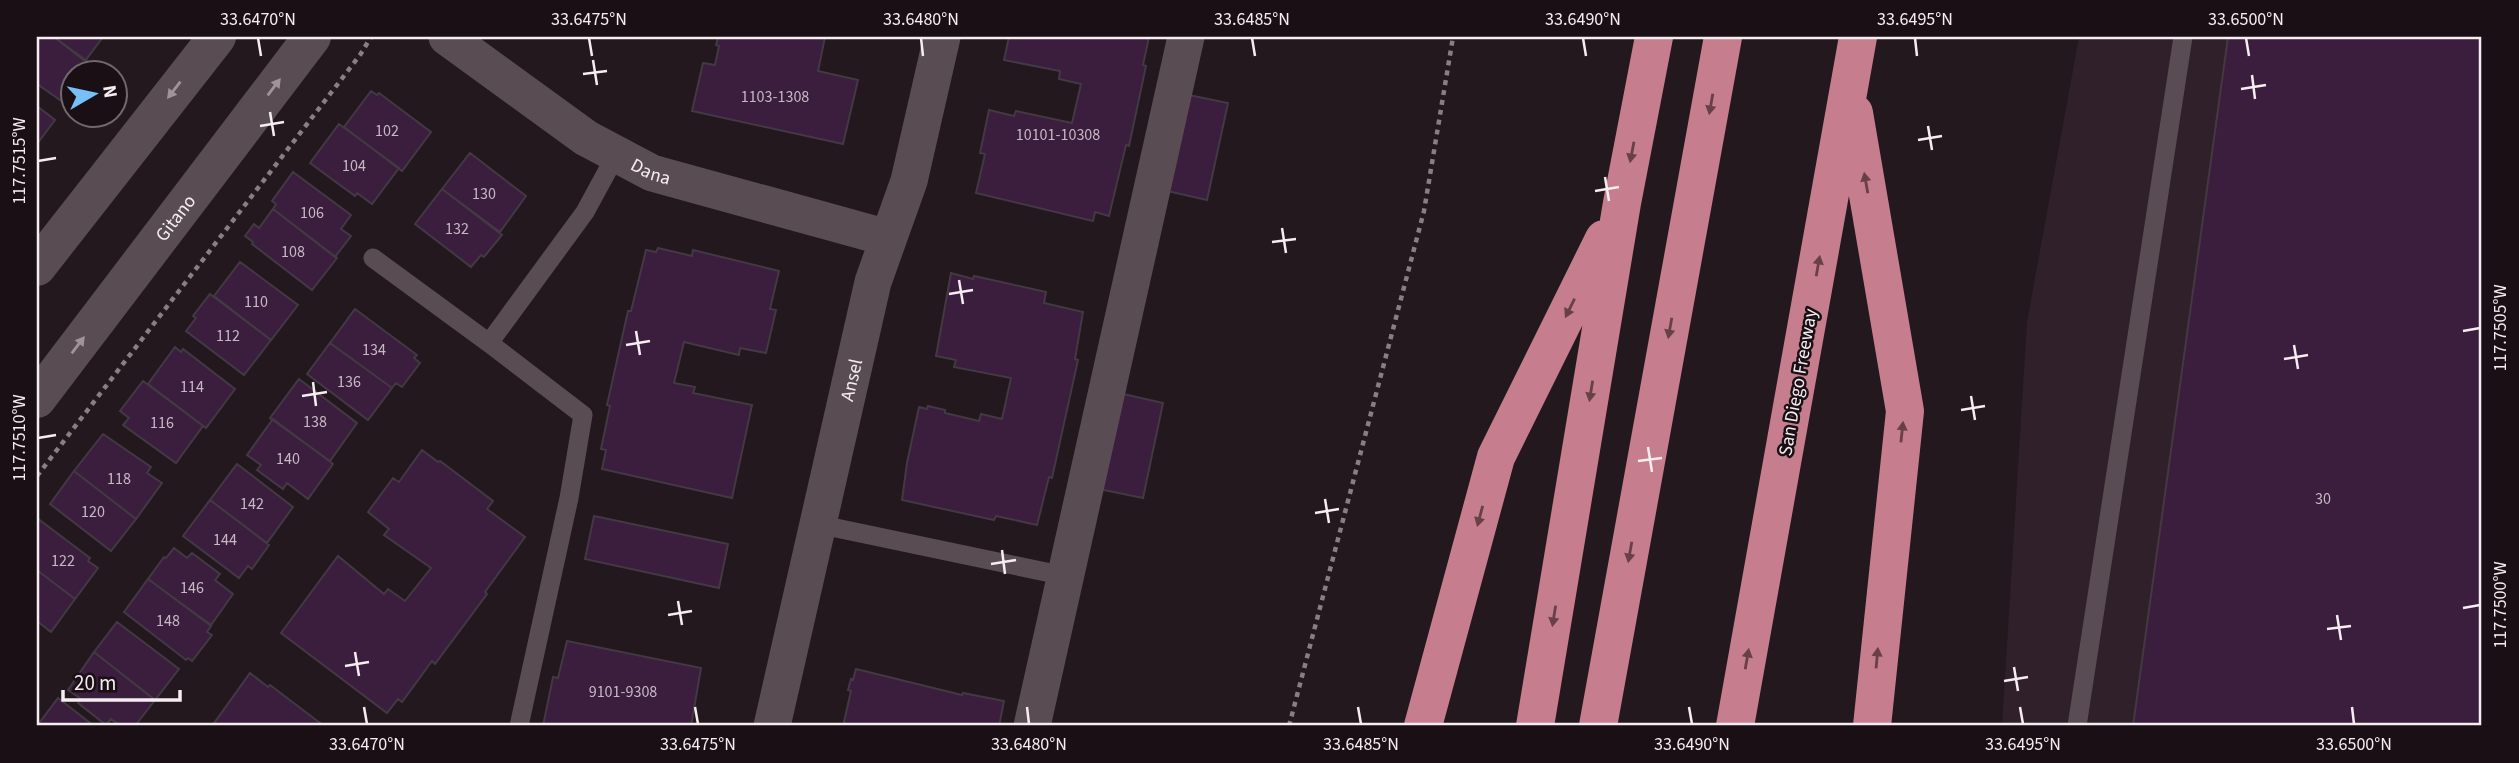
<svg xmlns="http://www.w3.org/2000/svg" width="2519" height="763" font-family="'Source Sans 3',sans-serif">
<rect width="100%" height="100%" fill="#22181d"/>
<path fill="#302029" d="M2079 37H2482V726H2002L2027 322Z"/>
<path fill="#3b1d3d" stroke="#423943" stroke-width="2" d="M37 37H54L91 64 84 74H74V87L63 102 37 84Z
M54 37H103L85 61Z
M718 37H825L818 71 858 80 843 144 692 111 703 63 715 65 719 46 716 45Z
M1009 37H1149L1143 65 1146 66 1129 146 1126 145 1109 216 1095 212 1093 221 976 193 985 154 980 153 989 110 1014 116 1016 111 1072 123 1081 84 1059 79 1060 71 1004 60Z
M2228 37H2482V726H2133Z
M371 91 377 95 379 93 431 132 402 171 344 127Z
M1184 94 1228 103 1207 200 1163 190Z
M37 106 55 120 37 144Z
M339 124 399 168 372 204 357 193 355 196 310 163Z
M470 153 526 196 500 232 442 189Z
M293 172 351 215 341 229 351 236 335 257 273 209 276 204 272 201Z
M442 189 502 235 484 257 481 255 471 267 415 224Z
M273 209 337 258 312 290 252 244 253 242 245 236 254 224 259 228Z
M658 248 692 256 693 250 779 271 770 309 776 310 766 353 740 348 739 355 684 342 674 383 695 387 693 393 752 405 732 498 602 469 606 450 601 449 610 406 607 405 628 311H631L646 250 656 252Z
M240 262 298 305 271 340 214 296Z
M951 273 973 279 974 276 1046 292 1044 303 1083 312 1075 359 1078 360 1052 478 1049 477 1037 525 996 516 994 520 902 500 907 463 919 407 927 409 928 406 945 410V413L979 421 981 414 1002 419 1011 378 954 367 956 360 936 356Z
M210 294 271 340 244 375 186 331 196 318 193 316Z
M355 309 417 355 414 358 420 363 402 387 396 383 392 388 330 343Z
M330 343 392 388 368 420 307 374Z
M175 347 181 352 183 349 235 389 206 428 148 384Z
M299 379 357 423 330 461 270 418Z
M143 381 203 426 176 463 123 425 129 418 120 411Z
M1119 393 1163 403 1143 498 1099 489Z
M273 419 333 464 308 499 287 483 283 489 257 470 261 465 247 455Z
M103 434 151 467 147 473 162 483 136 519 74 471Z
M422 450 438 462 440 461 493 501 487 509 525 537 485 592 487 594 435 664 432 661 402 702 398 699 387 713 281 633 338 556 384 594 388 589 405 601 431 568 384 535 389 529 368 512 393 478 399 482Z
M237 464 293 507 267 543 210 500Z
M74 471 136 519 111 551 50 504Z
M210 500 269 545 252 569 248 566 239 578 183 536Z
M594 516 728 544 719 588 585 559Z
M37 518 90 558 88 561 98 568 75 599 37 570Z
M174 548 187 558 192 553 220 574 215 580 233 594 211 625 148 579 164 557 166 558Z
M37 570 75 599 51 632 37 621Z
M148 579 211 626 207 632 212 635 192 661 188 658 186 660 124 612Z
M117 622 179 669 155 700 94 652Z
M567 641 701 668 691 726H543L553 677 558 678Z
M94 652 155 700 135 726 124 724 121 726 111 719 106 725 78 703 81 699 68 690Z
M856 669 962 695 963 693 1004 701 999 726H843L851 691 848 690 851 679 853 680Z
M250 673 268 687 270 685 324 726H212Z
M58 698 94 726H37Z"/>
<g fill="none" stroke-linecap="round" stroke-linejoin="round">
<path stroke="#887f83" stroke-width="4.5" stroke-dasharray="5 5" stroke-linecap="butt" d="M37 476 360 55 371 37
M1289 726 1424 211 1453 37"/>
<path stroke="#594c53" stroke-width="19" d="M373 258 489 343
M817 524 1065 576
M519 726 569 498 583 415 489 343 585 212 616 155
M2077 726 2183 37"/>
<g stroke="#594c53" stroke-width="37">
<path id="s1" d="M447 37 586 138 652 173 888 238"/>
<path id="s2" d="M772 726 873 282 909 181 942 37"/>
<path d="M1032 726 1186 37"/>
</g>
<g stroke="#594c53" stroke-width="38">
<path d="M37 267 217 37"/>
<path id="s3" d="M37 399 312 37"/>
</g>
<path stroke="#c67d8d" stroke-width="38" d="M1854 113 1905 411 1872 726
M1423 726 1496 457 1604 239
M1535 726 1622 203 1654 37
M1598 726 1723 37
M1735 726 1858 37"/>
</g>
<defs><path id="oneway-solid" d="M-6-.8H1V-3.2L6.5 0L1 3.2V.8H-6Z" transform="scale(1.75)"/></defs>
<g fill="#9f949a">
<use href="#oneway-solid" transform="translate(274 87) rotate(-53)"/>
<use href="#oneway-solid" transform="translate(174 90) rotate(128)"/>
<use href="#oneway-solid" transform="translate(78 345) rotate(-53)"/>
</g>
<g fill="#67404a">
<use href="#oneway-solid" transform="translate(1711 104) rotate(100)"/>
<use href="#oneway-solid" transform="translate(1632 152) rotate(101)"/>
<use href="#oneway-solid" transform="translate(1866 183) rotate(-100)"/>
<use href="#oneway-solid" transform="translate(1818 266) rotate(-80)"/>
<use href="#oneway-solid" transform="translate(1570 308) rotate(116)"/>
<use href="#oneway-solid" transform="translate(1670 328) rotate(100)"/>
<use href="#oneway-solid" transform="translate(1591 391) rotate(99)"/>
<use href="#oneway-solid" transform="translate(1902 432) rotate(-84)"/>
<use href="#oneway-solid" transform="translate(1480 516) rotate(105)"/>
<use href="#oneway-solid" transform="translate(1630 552) rotate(100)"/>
<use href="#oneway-solid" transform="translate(1554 616) rotate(99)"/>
<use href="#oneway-solid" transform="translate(1877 658) rotate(-85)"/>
<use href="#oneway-solid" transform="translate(1747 659) rotate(-80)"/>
</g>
<path fill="none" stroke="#f5edf1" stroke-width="2.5" d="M258 38 261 56M589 38 592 56M921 38 923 56M1252 38 1255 56M1583 38 1586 56M1915 38 1917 56M2246 38 2249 56M593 60 597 85M583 74 607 71M2252 75 2255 99M2241 89 2266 85M270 112 274 136M260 126 284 122M1928 126 1932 150M1918 140 1942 136M38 161 56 158M1605 177 1609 201M1595 191 1619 187M1282 228 1286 253M1272 242 1296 239M959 280 963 304M949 294 973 290M636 331 640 355M2463 331 2480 328M626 345 650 341M2294 345 2298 369M2284 359 2308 355M313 382 316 406M302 396 327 392M1971 396 1975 420M1961 410 1985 406M38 438 56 435M1648 447 1652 472M1638 461 1662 458M1325 499 1329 523M1315 513 1339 509M1002 550 1005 574M991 564 1016 560M678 601 682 625M2463 608 2480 605M668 615 692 611M2337 615 2341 640M2327 629 2351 626M355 652 359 676M345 666 369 662M2014 667 2018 691M2004 681 2028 677M364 707 367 724M695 707 698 724M1027 707 1029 724M1358 707 1361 724M1689 707 1692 724M2020 707 2023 724M2352 707 2354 724"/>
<g text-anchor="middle" stroke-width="5" stroke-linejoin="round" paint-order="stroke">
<g font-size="16" fill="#c6b9c4">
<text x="775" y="102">1103-1308</text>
<text x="387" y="136">102</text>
<text x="1058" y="140">10101-10308</text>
<text x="354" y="171">104</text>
<text x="484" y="199">130</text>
<text x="312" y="218">106</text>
<text x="457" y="234">132</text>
<text x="293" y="257">108</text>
<text x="256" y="307">110</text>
<text x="228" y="341">112</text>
<text x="374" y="355">134</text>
<text x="349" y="387">136</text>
<text x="192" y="392">114</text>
<text x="315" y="427">138</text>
<text x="162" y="428">116</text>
<text x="288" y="464">140</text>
<text x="119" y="484">118</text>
<text x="2323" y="504">30</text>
<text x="252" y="509">142</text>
<text x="93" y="517">120</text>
<text x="225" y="545">144</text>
<text x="63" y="566">122</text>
<text x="192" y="593">146</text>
<text x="168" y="626">148</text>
<text x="623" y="697">9101-9308</text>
</g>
<g font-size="19" fill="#f5edf1" stroke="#190f14">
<text dy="7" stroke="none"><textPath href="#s1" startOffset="245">Dana</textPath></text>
<text dy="7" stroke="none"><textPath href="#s3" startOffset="228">Gitano</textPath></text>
<text dy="7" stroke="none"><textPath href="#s2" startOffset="355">Ansel</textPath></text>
<text transform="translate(1797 382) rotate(-80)" y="7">San Diego Freeway</text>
</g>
</g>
<rect width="2519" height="763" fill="none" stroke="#190f14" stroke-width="77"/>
<g transform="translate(94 94) rotate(81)"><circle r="33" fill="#190f14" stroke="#71686c" stroke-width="2"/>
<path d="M0-5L12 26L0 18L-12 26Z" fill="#76c0f7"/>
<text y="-10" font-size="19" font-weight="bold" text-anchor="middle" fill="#f5edf1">N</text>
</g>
<path d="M63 690v10h117v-10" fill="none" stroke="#f5edf1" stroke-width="3.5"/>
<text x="74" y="690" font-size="21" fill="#f5edf1" stroke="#190f14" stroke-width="5" paint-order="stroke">20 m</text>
<rect x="38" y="38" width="2442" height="686" fill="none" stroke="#f5edf1" stroke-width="2.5"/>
<g font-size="18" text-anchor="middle" fill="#f5edf1">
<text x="258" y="25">33.6470°N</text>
<text x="589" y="25">33.6475°N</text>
<text x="921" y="25">33.6480°N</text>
<text x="1252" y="25">33.6485°N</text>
<text x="1583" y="25">33.6490°N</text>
<text x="1915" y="25">33.6495°N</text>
<text x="2246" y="25">33.6500°N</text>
<text transform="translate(19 161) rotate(-90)" y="6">117.7515°W</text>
<text transform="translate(2500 328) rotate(-90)" y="6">117.7505°W</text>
<text transform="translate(19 438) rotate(-90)" y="6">117.7510°W</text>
<text transform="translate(2500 605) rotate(-90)" y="6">117.7500°W</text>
<text x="367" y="750">33.6470°N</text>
<text x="698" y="750">33.6475°N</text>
<text x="1029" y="750">33.6480°N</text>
<text x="1361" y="750">33.6485°N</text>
<text x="1692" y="750">33.6490°N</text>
<text x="2023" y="750">33.6495°N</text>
<text x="2354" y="750">33.6500°N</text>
</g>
</svg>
